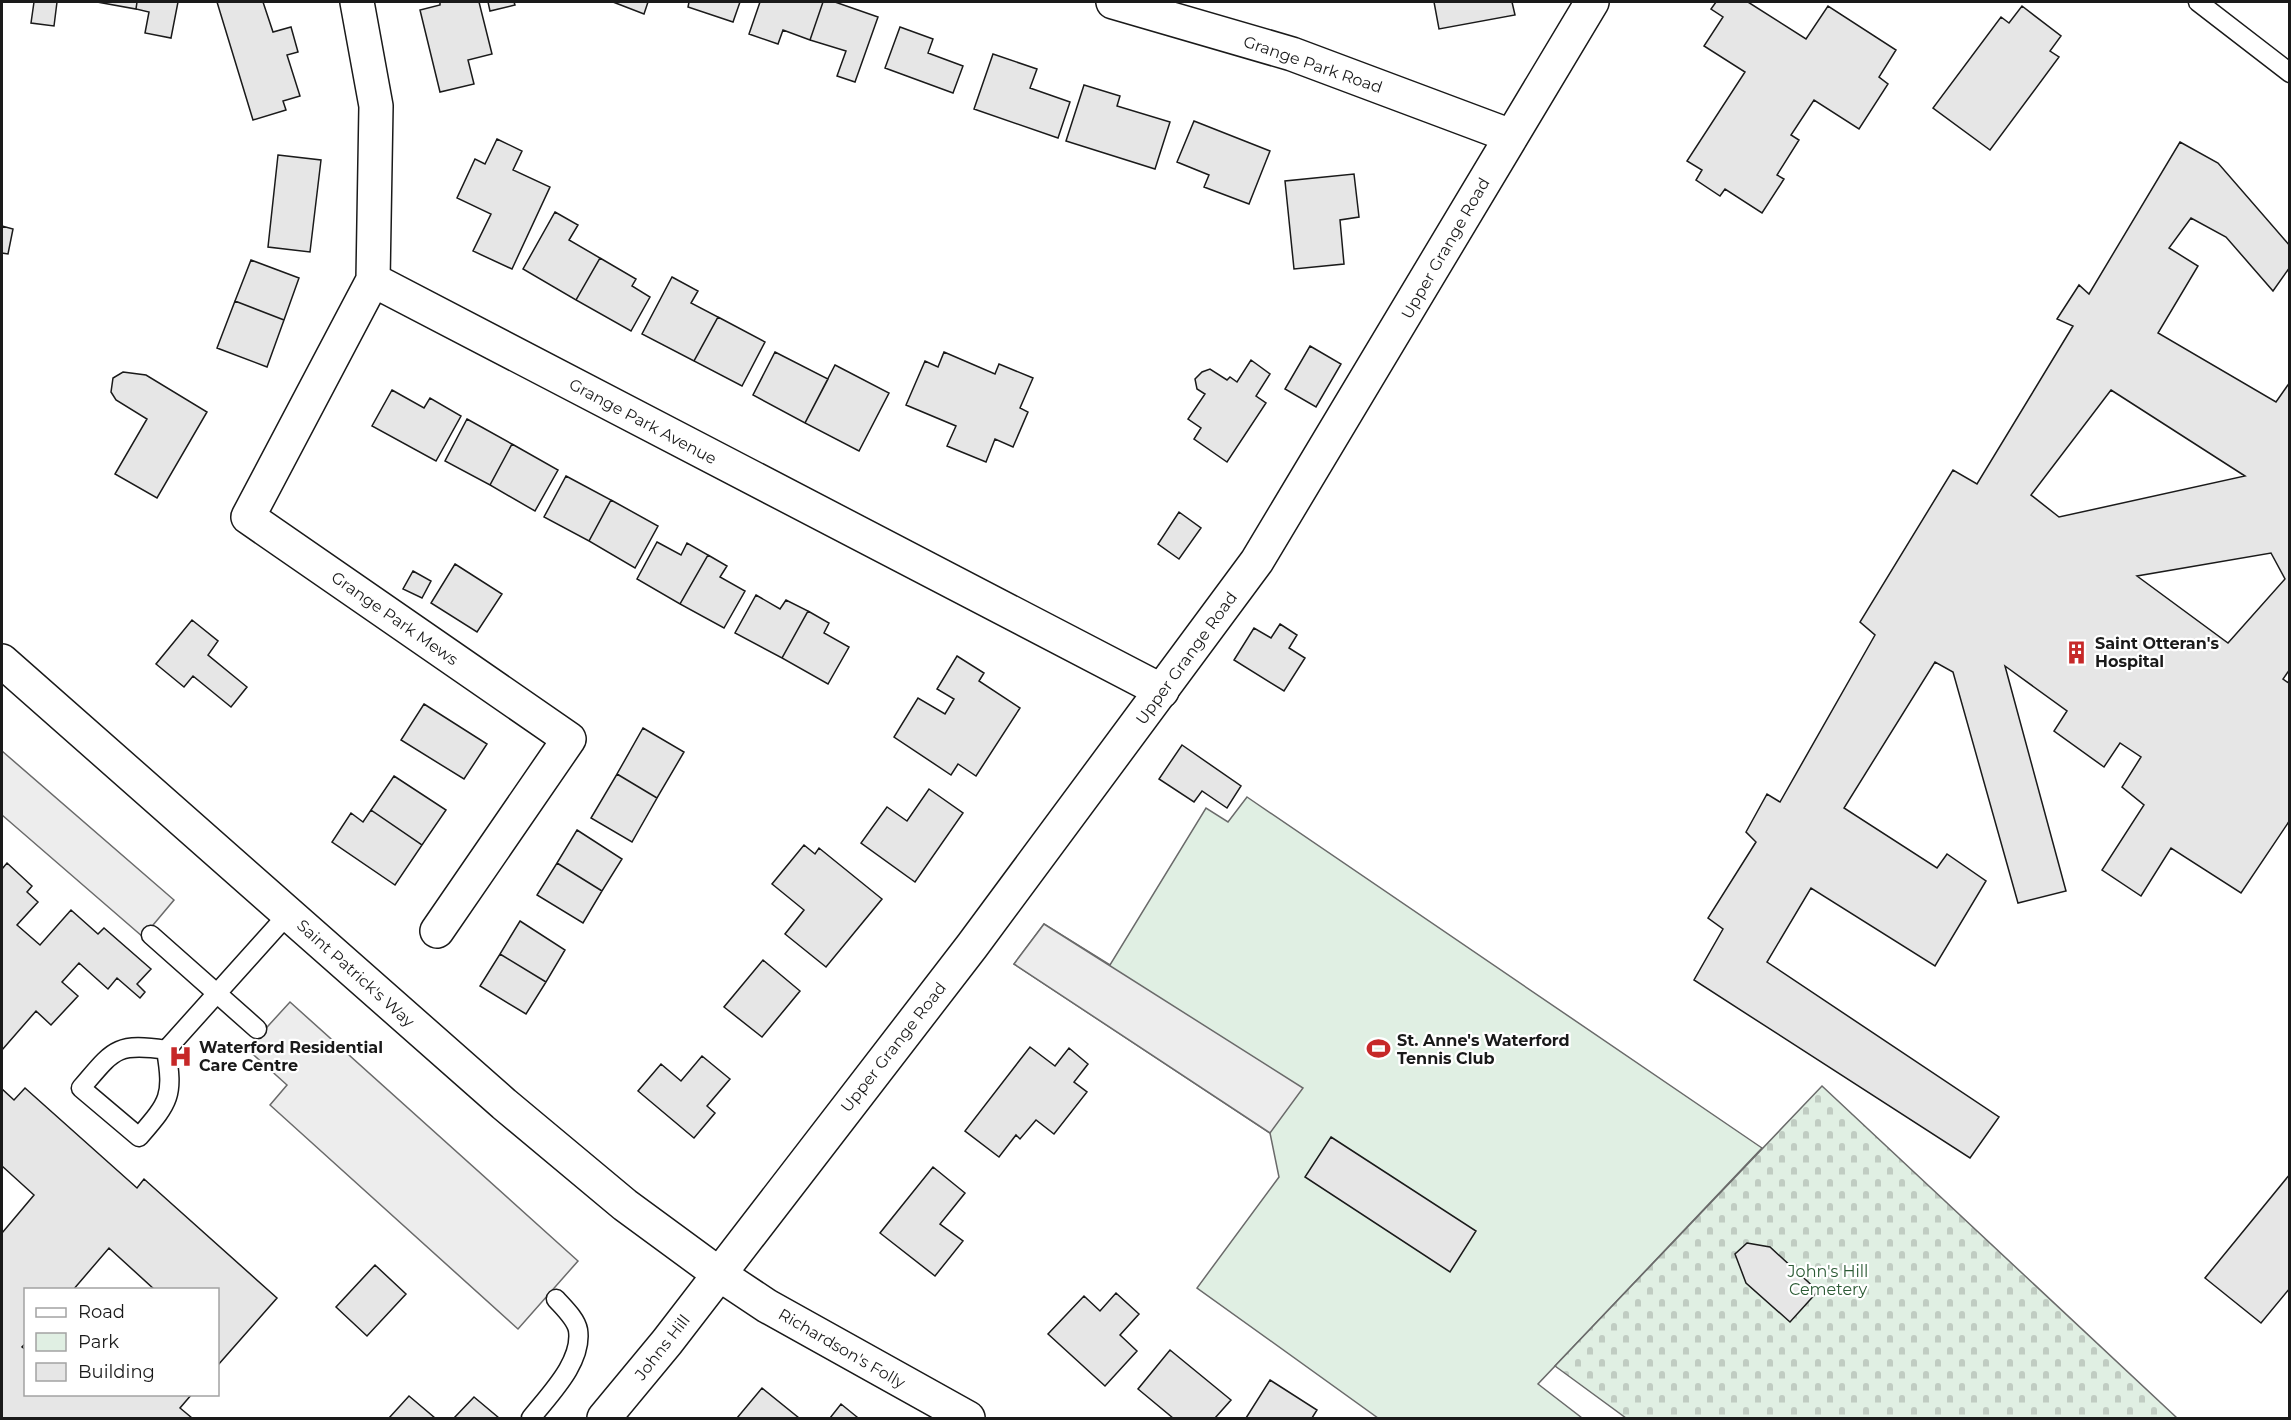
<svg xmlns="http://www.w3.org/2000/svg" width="2291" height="1420" font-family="Montserrat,sans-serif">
<defs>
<pattern id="cemetery-stones" width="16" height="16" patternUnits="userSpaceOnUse" patternTransform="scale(1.5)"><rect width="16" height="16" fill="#e0efe3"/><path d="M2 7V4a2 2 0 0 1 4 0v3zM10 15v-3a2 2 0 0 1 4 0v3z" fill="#c0ccc2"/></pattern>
</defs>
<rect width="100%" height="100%" fill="#fff"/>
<path fill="#e0efe3" stroke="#6a6a6a" stroke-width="1.5" d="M1247 797 1762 1148 1538 1384 1582 1418H1378L1197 1288 1279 1177 1270 1133 1014 964 1044 924 1110 965 1206 808 1228 822Z"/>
<path fill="url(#cemetery-stones)" stroke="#6a6a6a" stroke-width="1.5" d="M1822 1086 2177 1418H1626L1555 1366Z"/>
<path fill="#ededed" stroke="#6a6a6a" stroke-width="1.5" d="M2 751 174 900 143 937 2 815Z
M1044 924 1303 1088 1270 1133 1014 964Z
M290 1002 578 1261 518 1329 270 1105 287 1085 247 1049Z"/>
<path fill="#e6e6e6" stroke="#1a1a1a" stroke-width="1.5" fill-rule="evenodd" d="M34 2H57L54 26 31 23Z
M97 2H137L136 9Z
M137 2H178L171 38 145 33 149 12 136 9Z
M217 2H263L273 32 291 27 298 52 287 55 300 96 283 101 286 110 253 120Z
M440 2H479L492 54 468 60 474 84 440 92 420 10 440 5Z
M488 2H514L515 5 490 11Z
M613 2H648L644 14Z
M689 2H740L733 22 688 7Z
M760 2H823L810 40 783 30 778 44 749 34Z
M823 2H835L878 17 855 82 837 76 846 51 810 40Z
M1434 2H1512L1515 15 1439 29Z
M1716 2H1748L1806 39 1828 6 1896 50 1879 77 1888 84 1859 129 1814 100 1791 135 1799 140 1777 175 1784 179 1762 213 1725 189 1720 196 1696 180 1702 170 1687 161 1745 72 1704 46 1723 17 1711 9Z
M2022 6 2061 36 2050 51 2059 57 1990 150 1933 108 2001 17 2009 23Z
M900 27 933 39 928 53 963 66 953 93 885 68Z
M993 54 1037 69 1030 88 1070 102 1058 138 974 109Z
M1084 85 1120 96 1117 106 1170 122 1155 169 1066 141Z
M1194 121 1270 151 1249 204 1204 187 1209 175 1177 162Z
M497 139 522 151 513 170 550 187 512 269 473 251 491 214 457 198 475 159 485 164Z
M2180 142 2218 163 2290 246V267L2273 291 2226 237 2191 218 2169 248 2198 266 2158 333 2276 402 2290 382V669L2283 679 2290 684V820L2241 893 2171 848 2141 896 2102 870 2144 805 2122 787 2141 757 2120 743 2104 767 2054 731 2067 711 2005 666 2066 891 2018 903 1953 672 1935 662 1844 808 1937 868 1947 854 1986 881 1935 966 1811 888 1767 962 1999 1117 1970 1158 1694 980 1723 929 1708 918 1756 842 1746 832 1767 794 1780 802 1875 635 1860 622 1953 470 1977 484 2073 326 2057 319 2079 285 2089 294ZM2111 390 2245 476 2059 517 2031 495ZM2271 553 2285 579 2228 643 2137 576Z
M278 155 321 160 310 252 268 247Z
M1354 174 1359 217 1340 220 1344 264 1294 269 1285 181Z
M555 212 578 225 569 240 600 258 576 300 523 269Z
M2 226 13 229 8 254 2 253Z
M600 258 636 279 632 286 650 297 631 331 576 300Z
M251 260 299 278 284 320 235 301Z
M672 277 698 291 691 303 718 317 694 361 642 334Z
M235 301 284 320 267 367 217 348Z
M718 317 765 342 742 386 694 361Z
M1310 346 1341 364 1316 407 1285 389Z
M775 352 828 379 805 423 753 395Z
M944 352 995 374 999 364 1033 378 1020 408 1028 412 1013 447 995 439 986 462 947 446 956 426 906 405 925 361 938 367Z
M1251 360 1270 374 1256 396 1266 403 1227 462 1194 439 1201 428 1188 419 1205 394 1197 389 1195 379 1202 372 1210 369 1227 380 1230 377 1237 382Z
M835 365 889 393 859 451 805 423Z
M123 372 146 375 207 412 157 498 115 474 147 419 116 400 111 392 113 378Z
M392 390 424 408 430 398 461 416 436 461 372 426Z
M467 419 512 444 490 485 445 461Z
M512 444 558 470 535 511 490 485Z
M566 476 611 500 589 541 544 517Z
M611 500 658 526 635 568 589 541Z
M1179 512 1201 528 1179 559 1158 544Z
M657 542 681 555 687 543 708 555 680 604 637 579Z
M708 555 727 566 720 577 745 591 724 628 680 604Z
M455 564 502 594 477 632 431 603Z
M413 571 431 581 422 598 403 589Z
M756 595 780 609 786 600 808 611 782 658 735 633Z
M808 611 829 623 824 633 849 647 828 684 782 658Z
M192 620 218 641 208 655 247 687 231 707 193 676 184 687 156 664Z
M1280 624 1297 635 1289 648 1305 658 1284 691 1234 660 1254 628 1271 638Z
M957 656 984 673 979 681 1020 708 976 776 958 764 951 775 894 737 918 698 945 714 954 699 937 689Z
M424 704 487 744 464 779 401 740Z
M643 728 684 752 657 798 617 774Z
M1182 745 1241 786 1227 808 1202 791 1194 802 1159 779Z
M617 774 657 798 632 842 591 818Z
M394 776 446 810 422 845 371 810Z
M929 789 963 813 915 882 861 843 887 807 907 821Z
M371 810 422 845 395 885 332 842 351 813 363 822Z
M577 830 622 859 602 891 557 863Z
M804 845 815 854 819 848 882 899 826 967 785 934 804 910 772 884Z
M7 863 32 886 27 892 38 902 17 925 40 945 71 910 98 934 104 928 151 969 137 984 145 992 140 998 117 978 108 989 79 963 62 982 78 996 51 1025 36 1011 2 1050V869Z
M557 863 602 891 583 923 537 895Z
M520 921 565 950 546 982 500 954Z
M500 954 546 982 526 1014 480 986Z
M763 960 800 991 762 1037 724 1007Z
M1030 1047 1055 1066 1069 1048 1088 1064 1074 1082 1087 1092 1054 1134 1036 1120 1020 1139 1016 1135 999 1157 965 1131Z
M702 1056 730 1079 707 1106 715 1113 694 1138 638 1091 661 1064 681 1081Z
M25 1088 137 1188 144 1179 277 1298 218 1365V1290H155L109 1248 73 1290H26V1343L22 1347 26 1350V1394H192L180 1408 192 1418H2V1233L34 1195 2 1166V1089L14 1100Z
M1331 1137 1476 1231 1450 1272 1305 1177Z
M933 1167 965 1193 940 1224 963 1241 935 1276 880 1233Z
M2290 1174V1288L2261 1323 2205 1278Z
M1747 1243 1770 1247 1818 1291 1790 1322 1746 1283 1735 1254Z
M375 1265 406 1294 367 1336 336 1307Z
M1116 1293 1139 1314 1120 1335 1137 1351 1105 1386 1048 1334 1084 1296 1100 1311Z
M1170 1350 1231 1400 1215 1418H1173L1138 1389Z
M1270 1380 1317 1410 1312 1418H1246Z
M762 1388 799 1418H737Z
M409 1396 435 1418H389Z
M474 1397 499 1418H454Z
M841 1404 857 1417 855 1418H830Z"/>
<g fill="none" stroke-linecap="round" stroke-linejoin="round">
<defs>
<path id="service" d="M2198 2 2290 73
M151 935 257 1029
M166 1050C115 1042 113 1051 81 1088L139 1137C169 1102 174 1097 166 1050L289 913
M531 1418C549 1395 583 1362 578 1330 576 1319 564 1308 556 1299"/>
<path id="minor" d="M357 2 376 106 373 280 1162 691
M1113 2 1292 54 1511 136
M373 280 248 517 569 739 437 931"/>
<path id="tertiary" d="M604 1418 667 1342 972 946 1257 561 1592 2"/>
<path id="secondary" d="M2 661 504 1104 625 1205 719 1274 767 1306 968 1418"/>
</defs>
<use href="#service" stroke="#1a1a1a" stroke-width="21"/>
<use href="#minor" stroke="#1a1a1a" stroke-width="36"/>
<use href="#tertiary" stroke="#1a1a1a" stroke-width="36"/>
<use href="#secondary" stroke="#1a1a1a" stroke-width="36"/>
<use href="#service" stroke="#fff" stroke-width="18"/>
<use href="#minor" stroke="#fff" stroke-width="33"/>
<use href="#tertiary" stroke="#fff" stroke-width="33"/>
<use href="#secondary" stroke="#fff" stroke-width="33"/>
</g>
<defs>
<symbol id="building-bare" viewBox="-9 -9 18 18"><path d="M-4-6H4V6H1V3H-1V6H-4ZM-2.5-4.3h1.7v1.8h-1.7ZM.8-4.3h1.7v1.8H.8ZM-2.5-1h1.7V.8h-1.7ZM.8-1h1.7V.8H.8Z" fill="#c62828" stroke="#fff" stroke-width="2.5" paint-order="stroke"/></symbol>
<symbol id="stadium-bare" viewBox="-9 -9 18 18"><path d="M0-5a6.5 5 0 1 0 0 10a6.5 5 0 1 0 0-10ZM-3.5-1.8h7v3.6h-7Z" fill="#c62828" stroke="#fff" stroke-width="2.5" paint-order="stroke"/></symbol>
<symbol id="hospital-bare" viewBox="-9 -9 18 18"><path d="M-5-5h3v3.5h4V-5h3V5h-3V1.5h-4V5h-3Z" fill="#c62828" stroke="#fff" stroke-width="2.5" paint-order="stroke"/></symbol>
</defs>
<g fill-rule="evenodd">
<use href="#building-bare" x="2060" y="636" width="33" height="33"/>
<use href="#stadium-bare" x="1362" y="1032" width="33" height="33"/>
<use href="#hospital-bare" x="164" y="1040" width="33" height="33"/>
</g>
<g text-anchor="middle" stroke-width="4.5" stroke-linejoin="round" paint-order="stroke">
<g font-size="16" fill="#1a1a1a" stroke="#fff">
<text transform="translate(1313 64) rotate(19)" y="6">Grange Park Road</text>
<text transform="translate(1445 248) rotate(-60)" y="6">Upper Grange Road</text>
<text transform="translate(643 421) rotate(28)" y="6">Grange Park Avenue</text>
<text transform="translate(395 618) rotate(35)" y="6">Grange Park Mews</text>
<text transform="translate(1186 658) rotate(-54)" y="6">Upper Grange Road</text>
<text transform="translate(356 973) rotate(42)" y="6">Saint Patrick's Way</text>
<text transform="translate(893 1047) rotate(-52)" y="6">Upper Grange Road</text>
<text transform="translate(662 1347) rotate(-52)" y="6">Johns Hill</text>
<text transform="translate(842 1348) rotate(30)" y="6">Richardson's Folly</text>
</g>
<g font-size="16" font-weight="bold" fill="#1a1a1a" stroke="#fff" text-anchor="start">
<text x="2095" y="649">Saint Otteran's<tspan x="2095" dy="18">Hospital</tspan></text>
<text x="1397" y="1046">St. Anne's Waterford<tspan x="1397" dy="18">Tennis Club</tspan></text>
<text x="199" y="1053">Waterford Residential<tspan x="199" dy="18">Care Centre</tspan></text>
</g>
<g font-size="16" fill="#2b5a34" stroke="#fff">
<text x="1828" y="1277">John's Hill<tspan x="1828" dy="18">Cemetery</tspan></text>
</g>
</g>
<rect width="2291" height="1420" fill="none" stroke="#1a1a1a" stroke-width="6"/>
<rect x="24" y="1288" width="195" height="108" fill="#ffffff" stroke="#a3a3a3" stroke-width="1.5"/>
<rect x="36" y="1308" width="30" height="9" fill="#ffffff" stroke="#a3a3a3" stroke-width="1.5"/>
<text x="78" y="1318" font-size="18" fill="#1a1a1a">Road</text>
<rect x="36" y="1333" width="30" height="18" fill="#e0efe3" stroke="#a3a3a3" stroke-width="1.5"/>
<text x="78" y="1348" font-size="18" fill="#1a1a1a">Park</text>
<rect x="36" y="1363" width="30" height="18" fill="#e6e6e6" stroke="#a3a3a3" stroke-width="1.5"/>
<text x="78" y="1378" font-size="18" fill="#1a1a1a">Building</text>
</svg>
